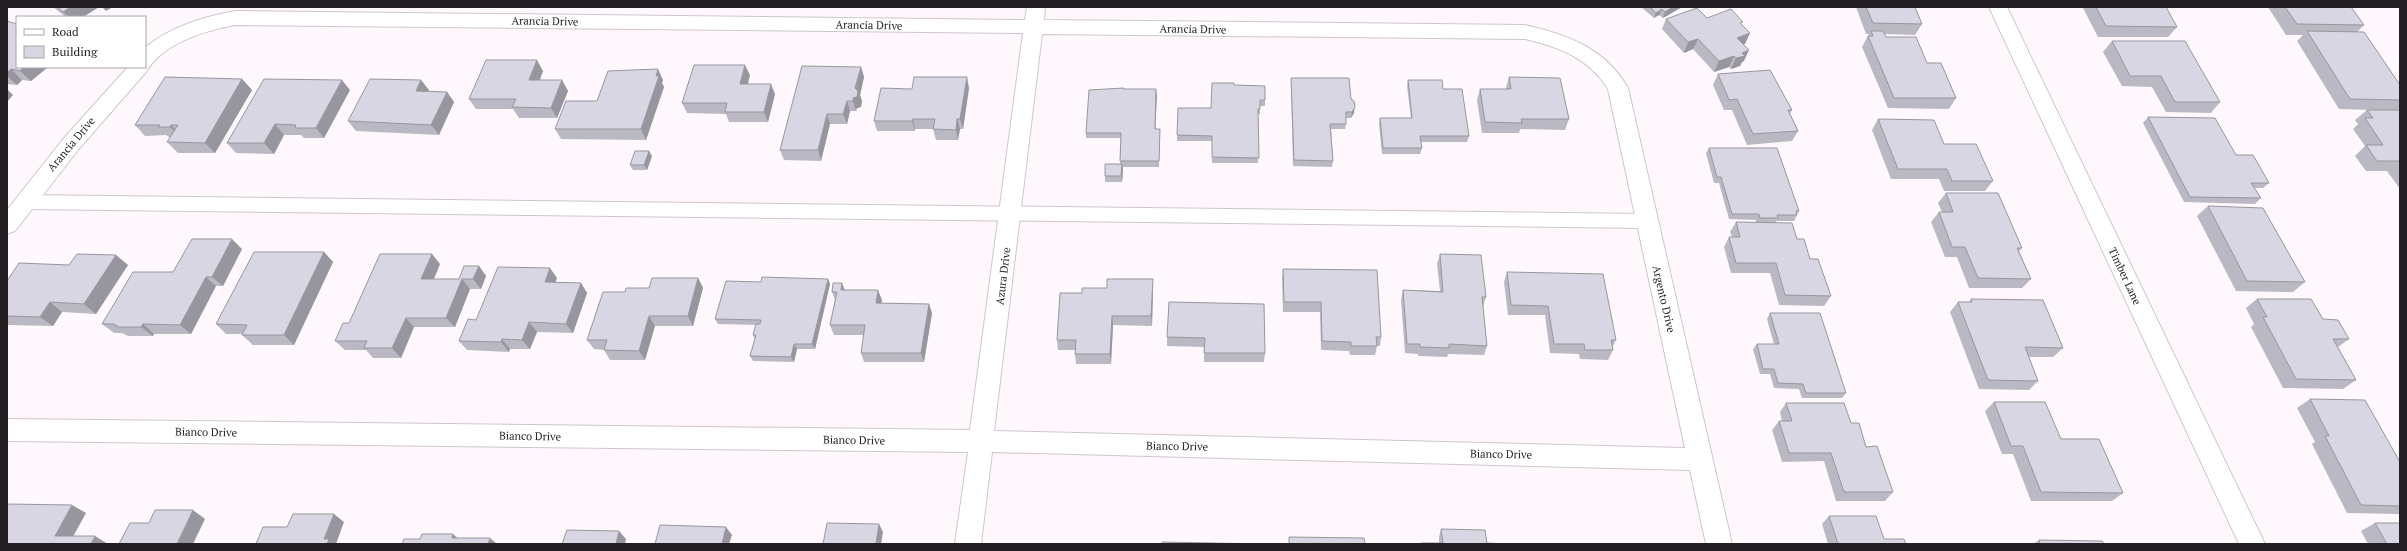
<svg xmlns="http://www.w3.org/2000/svg" width="2407" height="551" font-family="'PT Serif',serif">
<rect width="100%" height="100%" fill="#fef8fd"/>
<g fill="none" stroke-linecap="round" stroke-linejoin="round">
<defs>
<path id="service" d="M24 195 1646 214 1653 216 1655 221 1653 226 1646 228 24 209 18 207 15 202 18 197Z"/>
<path id="minor" d="M1027 7H1045L1044 20 1525 25C1568 35 1605 48 1628 88L1732 544H1706L1690 470 992 452 981 544H955L968 452 7 441V419L970 430 1023 33 235 25C203 31 162 44 146 72L78 150 15 231 7 234V210L64 138 128 67H145V48L147 46C173 26 203 17 235 11L1025 20ZM1042 34 1525 39C1559 47 1589 58 1608 89L1685 448 994 431Z
M1989 7H2007L2265 544H2239Z"/>
</defs>
<use href="#service" stroke="#cfc5ce" stroke-width="2"/>
<use href="#minor" stroke="#cfc5ce" stroke-width="2"/>
<use href="#service" fill="#fff" fill-rule="evenodd"/>
<use href="#minor" fill="#fff" fill-rule="evenodd"/>
</g>
<path fill="#bab8c2" d="M53 7H99L83 17H66Z
M1641 7H1682L1663 18 1659 15 1654 18Z
M1856 7H1915L1922 24 1915 35 1884 34 1886 37 1927 63 1956 98 1949 109 1888 108 1862 47 1869 34H1866Z
M2084 7H2166L2177 27 2168 37H2098L2083 8Z
M2268 7H2351L2364 25 2357 32 2400 85V109L2399 110H2400V189L2387 171H2366L2355 156 2365 146 2353 129 2358 124 2355 120 2367 110H2375L2339 109 2297 41 2303 35H2286Z
M1707 18 1742 25 1745 44H1743L1744 61 1742 62 1740 66 1731 69 1729 67 1714 72 1693 49 1684 53 1662 29 1666 19Z
M7 21 17 67H48L31 81 22 80 17 85 7 84Z
M2112 41 2220 102 2211 113 2166 112 2152 87 2122 86 2103 52Z
M861 67 864 77 860 95 862 101 861 107 857 108 856 111H850L847 124H830L821 161 784 160 780 150Z
M543 71 540 80H562L568 91 557 118H519L513 109H476L469 99Z
M1718 74 1792 110 1790 114 1798 131 1792 141 1747 145 1732 110H1724L1713 85Z
M750 75 748 84 775 94 768 122H729L726 114 687 113 682 103Z
M1509 77 1569 119 1565 130 1520 129 1519 133H1482L1477 100 1480 89H1506V88Z
M1291 78 1351 99 1354 113 1351 118H1346V124L1345 129H1331L1333 161 1332 167 1293 166 1291 83Z
M242 79 252 90 215 153H178L167 142 170 137H169L166 135 145 136 135 125Z
M663 80 662 83 664 87 646 140 561 139 555 129Z
M1408 80 1443 89 1469 136 1467 142H1421L1422 148 1420 154H1382L1379 124 1380 118H1411L1407 86Z
M1234 85 1265 100V106H1260V114H1258V163H1212V141H1177V135L1211 108Z
M969 88 963 129H960L958 140H936L933 129H915V131H877L874 121Z
M1125 89H1156L1155 129 1160 135 1159 167H1123L1122 182H1105V176L1120 164 1121 138H1086V133Z
M350 90 324 138H304L301 135H284L274 154 236 153 227 143Z
M429 90 428 91 447 92 454 102 439 135 356 131 348 121Z
M2148 117 2236 155 2269 183 2263 188H2255L2261 198 2255 204 2184 202 2143 123Z
M1878 119 1944 144 1993 181 1985 191H1944L1939 179H1891L1872 130Z
M1709 148 1799 211 1797 214V215L1794 221H1776L1775 223 1797 239 1810 259 1831 296 1824 306 1779 305 1770 273H1731L1724 247 1729 237H1732L1730 232 1736 222H1756V220L1729 219 1719 183H1714L1706 153Z
M652 156 647 170H633L630 165Z
M1946 193 2022 248 2019 251 2031 279 2022 288H1969L1957 257H1945L1931 222 1939 212H1942L1938 203Z
M2208 206 2305 282 2293 292 2236 291 2197 216Z
M242 249 223 286H216L191 334H154L153 336H128L122 333H114L102 324 173 272Z
M324 252 333 262 294 345H253L242 335 243 334H226L216 324Z
M1440 254 1486 297 1483 307 1487 346 1484 355 1448 354 1447 357 1418 356V354L1405 353 1401 300 1403 290 1440 291 1437 264Z
M440 264 434 279H459L479 266 486 276 481 289H470L455 327H414L401 358H373L366 350H345L335 341 349 323Z
M69 265H128L96 314 62 312 53 326 7 325V281Z
M1283 269 1381 337 1380 346H1377L1375 355H1350L1349 351 1321 350 1320 312H1283L1282 278Z
M1507 272 1616 340 1612 348 1613 350 1608 360 1580 359 1579 354 1550 353 1545 315H1508L1504 282Z
M557 278 555 282 581 283 587 293 573 333 537 332 530 349H510L509 352 467 350 459 341 476 320Z
M698 278 703 288 693 326H655L645 360H610L604 350 594 349 587 340 625 292 649 288Z
M828 279 830 284 815 349H797L794 362 753 361 750 356 755 339 753 335 756 325 718 324 715 319 761 282Z
M1153 289 1152 326 1113 325 1111 364H1076L1075 354V350H1058L1057 340 1082 293Z
M845 290 882 300 881 303 929 304 932 313 924 362H864L861 353 864 335H834L830 325 835 300 832 292Z
M1971 299 2063 348 2053 357H2029L2038 381 2029 390 1979 389 1950 312 1958 302H1969Z
M2257 299 2323 319 2349 339 2338 347 2356 380 2343 389 2283 388 2251 327 2254 324 2246 308Z
M1169 302 1265 353 1264 362H1204V347L1167 346V337Z
M1770 313 1846 393 1842 398H1802L1799 389 1774 388 1770 374H1760L1753 349 1757 344H1774L1767 319Z
M2310 399 2400 462V514L2347 513 2312 444 2315 442 2297 408Z
M1994 402 2061 439 2123 493 2112 501H2031L2013 454H2002L1985 411Z
M1786 403 1851 423 1866 447 1893 492 1885 501H1836L1824 461 1782 462 1772 430 1779 421H1782L1780 412Z
M1829 516 1884 539 1906 544H1828L1822 524Z
M2375 523 2400 544H2368L2361 531Z
M1441 529 1487 543 1507 544H1421V543H1439V537Z
M2039 540 2104 544H2033Z"/>
<path fill="#97969e" d="M71 7H99L83 17H69L63 12Z
M102 7H113L106 11Z
M1673 7H1682L1663 18 1665 12Z
M1662 9 1659 15 1654 18 1656 13Z
M1750 33 1745 44 1732 49 1737 38Z
M1698 39 1693 49 1684 53 1688 42Z
M1749 50 1744 61 1742 62 1740 66 1731 69 1736 58 1742 53Z
M1734 56 1729 67 1714 72 1719 61Z
M537 60 543 71 535 91 529 80Z
M745 65 750 75 745 94 740 84Z
M24 67H48L31 81 20 71Z
M861 67 864 77 860 95 862 101 861 107 857 108 856 111 853 101Z
M11 69 22 80 17 85 7 76V73Z
M658 69 663 80 662 83 664 87 646 140 641 129Z
M967 77 969 88 963 129 960 119Z
M242 79 252 90 215 153 205 143Z
M342 80 350 90 324 138 316 128Z
M421 80 429 90 423 102 416 91Z
M562 80 568 91 557 118 551 108Z
M771 84 775 94 768 122 764 112Z
M7 89 13 95 7 102Z
M1156 89 1157 95 1155 135V129Z
M447 92 454 102 439 135 431 125Z
M847 101 850 111 847 124 843 114Z
M1355 107 1354 113 1351 118 1352 112Z
M827 114 830 124 821 161 818 150Z
M913 119 915 129V131L912 121Z
M957 119 960 129 958 140 956 130Z
M275 124 284 135 274 154 264 143Z
M171 125 181 135 180 138 170 127Z
M649 151 652 156 647 170 644 165Z
M1122 164 1123 170 1122 182 1121 176Z
M232 239 242 249 223 286 212 277Z
M324 252 333 262 294 345 284 335Z
M432 254 440 264 430 288 421 279Z
M116 255 128 265 96 314 84 304Z
M479 266 486 276 481 289 473 279Z
M550 268 557 278 552 292 545 282Z
M206 277 216 286 191 334 180 325Z
M698 278 703 288 693 326 688 316Z
M462 279 470 289 455 327 446 318Z
M828 279 830 284 815 349 812 344Z
M1153 279V289L1152 326 1151 316Z
M581 283 587 293 573 333 566 324Z
M842 283 846 293 841 290Z
M878 290 882 300 880 313 876 303Z
M50 302 62 312 53 326 40 317Z
M929 304 932 313 924 362 921 353Z
M649 316 655 326 645 360 639 351Z
M1112 316 1113 325 1111 364 1110 354Z
M406 318 414 327 401 358 392 348Z
M529 322 537 332 530 349 522 340Z
M143 324 154 334 153 336 141 327Z
M502 339 510 349 509 352 501 342Z
M794 344 797 349 794 362 791 357Z
M72 505 86 513 69 544 55 536Z
M193 510 205 519 193 544H177Z
M334 514 344 522 336 544H327L324 539Z
M879 524 883 532 881 544H876Z
M726 527 732 535 729 544H722Z
M619 531 626 539 625 544H616Z
M453 534 462 542 452 538Z
M95 536 108 544H91Z
M490 538 497 544H488Z"/>
<path fill="#d8d6e2" stroke="#97969e" d="M57 7H71L63 12Z
M1650 7H1673L1665 12 1662 9 1656 13Z
M1866 7H1915L1922 24 1873 23Z
M2096 7H2166L2177 27 2106 26Z
M2285 7H2351L2364 25 2297 24Z
M1697 8 1707 18 1731 9 1743 22 1740 23 1750 33 1737 38 1749 50 1742 53 1745 56 1736 58 1734 56 1719 61 1698 39 1688 42 1666 19Z
M7 21 17 24V67H24L20 71 11 69 7 73Z
M1871 31H1883L1886 37H1916L1927 63H1941L1956 98H1894L1868 36H1873Z
M2307 31 2364 32 2400 85V100L2350 99Z
M2112 41H2185L2220 102H2175L2161 76H2130Z
M486 60H537L529 80H562L551 108 512 107 516 99H469Z
M694 65H745L740 84H771L764 112H725L727 103H682Z
M802 66 861 67 855 88 858 91 857 97 853 98V101H847L843 114H827L818 150H780Z
M658 69 656 76H659L641 129H555L566 101H597L608 71Z
M1770 70 1792 110H1788L1798 131 1753 134 1737 99 1729 100 1718 74Z
M165 77 242 79 205 143 167 142 178 125H171L170 127H158L160 125H135Z
M914 77H967L960 119H957L956 130 933 129 935 119H913L912 121H874L881 88 912 89Z
M1509 77 1560 78 1569 119H1521L1522 123 1485 122 1480 89H1511Z
M1291 78H1349L1351 99 1354 101 1355 107 1352 112H1346V124H1330L1333 161 1294 160Z
M264 79 342 80 316 128H295L296 125 275 124 264 143H227Z
M370 79 421 80 416 91 447 92 431 125 348 121Z
M1408 80H1442L1443 89H1462L1469 136H1420L1422 148H1383L1380 118H1412Z
M1212 83H1234V85L1265 86V100H1260V109H1258L1259 158 1212 157V136L1177 135 1178 108H1211Z
M1124 88V89H1156L1155 129H1160L1159 161H1120L1121 133H1086L1089 90Z
M2367 110H2400V162L2399 161H2377L2366 145H2383L2365 118H2373Z
M2148 117 2215 118 2236 155H2253L2269 183H2251L2261 198 2190 197Z
M1878 119 1934 120 1944 144H1976L1993 181H1952L1947 169H1898Z
M1709 148H1777L1799 211H1796L1797 215H1777L1778 218H1760L1759 214H1732L1721 177H1717Z
M635 151H649L644 165H630Z
M1105 164H1122L1121 176H1105Z
M1946 193H1998L2022 248H2017L2031 279 1978 278 1965 247H1952L1939 212H1953Z
M2208 206 2263 208 2305 282 2247 281Z
M1736 222 1792 223 1797 239H1804L1810 259H1818L1831 296 1785 295 1776 263H1736L1729 237H1740Z
M192 239H232L212 277H206L180 325 143 324 141 327H116L117 325H113L114 324H102L133 272H173Z
M254 252H324L284 335H242L247 325 216 324Z
M77 254 116 255 84 304 50 302 40 317 7 316V281L19 263 69 265Z
M380 254H432L421 279H459L464 266H479L473 279H462L446 318H406L392 348H364L367 341H335L343 323H349Z
M1440 254 1481 255 1486 297H1482L1487 346 1449 344V348L1420 347V344H1407L1403 290 1443 292Z
M498 267 550 268 545 282 581 283 566 324 529 322 522 340 502 339 501 342 459 341 468 319 476 320Z
M1283 269 1377 270 1381 337H1376L1377 346H1351V342L1322 341 1321 302H1284Z
M1507 272 1603 274 1616 340H1611L1613 350H1585L1584 344H1554L1548 306 1511 305Z
M762 277 828 279 812 344H794L791 357 750 356 756 335H753L756 324H760L761 320 715 319 726 281 761 282Z
M652 278H698L688 316H649L639 351 604 350 607 340H587L603 292H625L626 288H649Z
M1107 279H1153L1151 316H1112L1110 354H1075L1076 340H1057L1060 293H1082V288H1107Z
M833 283H842L841 290H878L876 303 929 304 921 353H861L865 325H830L837 292H832Z
M1971 299 2043 300 2063 348 2025 347 2038 381 1988 380 1958 302H1972Z
M2257 299H2311L2323 319 2338 320 2349 339H2333L2356 380 2296 379 2263 317H2267Z
M1169 302 1264 304 1265 353H1204L1205 338 1167 337Z
M1770 313H1820L1846 393H1806L1803 384 1778 383 1774 369H1763L1757 344H1779Z
M2310 399 2365 400 2400 462V506L2361 505 2325 436H2329Z
M1994 402H2045L2061 439H2099L2123 493 2041 492 2023 446H2011Z
M1786 403H1844L1851 423H1859L1866 447 1877 446 1893 492H1844L1831 453H1789L1779 421H1792Z
M7 504 72 505 55 536H95L91 544H7Z
M155 510H193L177 544H119L130 523H149Z
M293 514H334L324 539H329L327 544H256L263 527H287Z
M1829 516H1876L1884 539H1904L1906 544H1838Z
M827 523 879 524 876 543H880V544H823Z
M2375 523H2400V544H2387Z
M660 525 726 527 722 544H655Z
M1441 529 1485 530 1487 543 1507 544H1422L1421 543H1443Z
M567 530 619 531 616 544H562Z
M422 534H453L452 538H490L488 544H402L404 539H420Z
M1289 537 1364 538 1365 544H1289Z
M2039 540 2102 541 2104 544H2040Z
M1162 542 1263 544H1162Z"/>
<g text-anchor="middle" stroke-width="3" stroke-linejoin="round" paint-order="stroke">
<g font-size="11" fill="#231f22" stroke="#fff">
<text transform="translate(545 21) rotate(1)" y="4">Arancia Drive</text>
<text transform="translate(869 25) rotate(1)" y="4">Arancia Drive</text>
<text transform="translate(1193 29) rotate(1)" y="4">Arancia Drive</text>
<text transform="translate(71 144) rotate(-50)" y="4">Arancia Drive</text>
<text transform="translate(1003 276) rotate(-83)" y="4">Azura Drive</text>
<text transform="translate(2125 276) rotate(65)" y="4">Timber Lane</text>
<text transform="translate(1664 299) rotate(77)" y="4">Argento Drive</text>
<text transform="translate(206 432) rotate(1)" y="4">Bianco Drive</text>
<text transform="translate(530 436) rotate(1)" y="4">Bianco Drive</text>
<text transform="translate(854 440) rotate(1)" y="4">Bianco Drive</text>
<text transform="translate(1177 446) rotate(1)" y="4">Bianco Drive</text>
<text transform="translate(1501 454) rotate(1)" y="4">Bianco Drive</text>
</g>
</g>
<rect width="2407" height="551" fill="none" stroke="#231f22" stroke-width="16"/>
<rect x="16" y="16" width="130" height="52" fill="#ffffff" stroke="#a7a5a7"/>
<rect x="24" y="29" width="20" height="6" fill="#ffffff" stroke="#a7a5a7"/>
<text x="52" y="36" font-size="12" fill="#231f22">Road</text>
<rect x="24" y="46" width="20" height="12" fill="#d8d6e2" stroke="#a7a5a7"/>
<text x="52" y="56" font-size="12" fill="#231f22">Building</text>
</svg>
